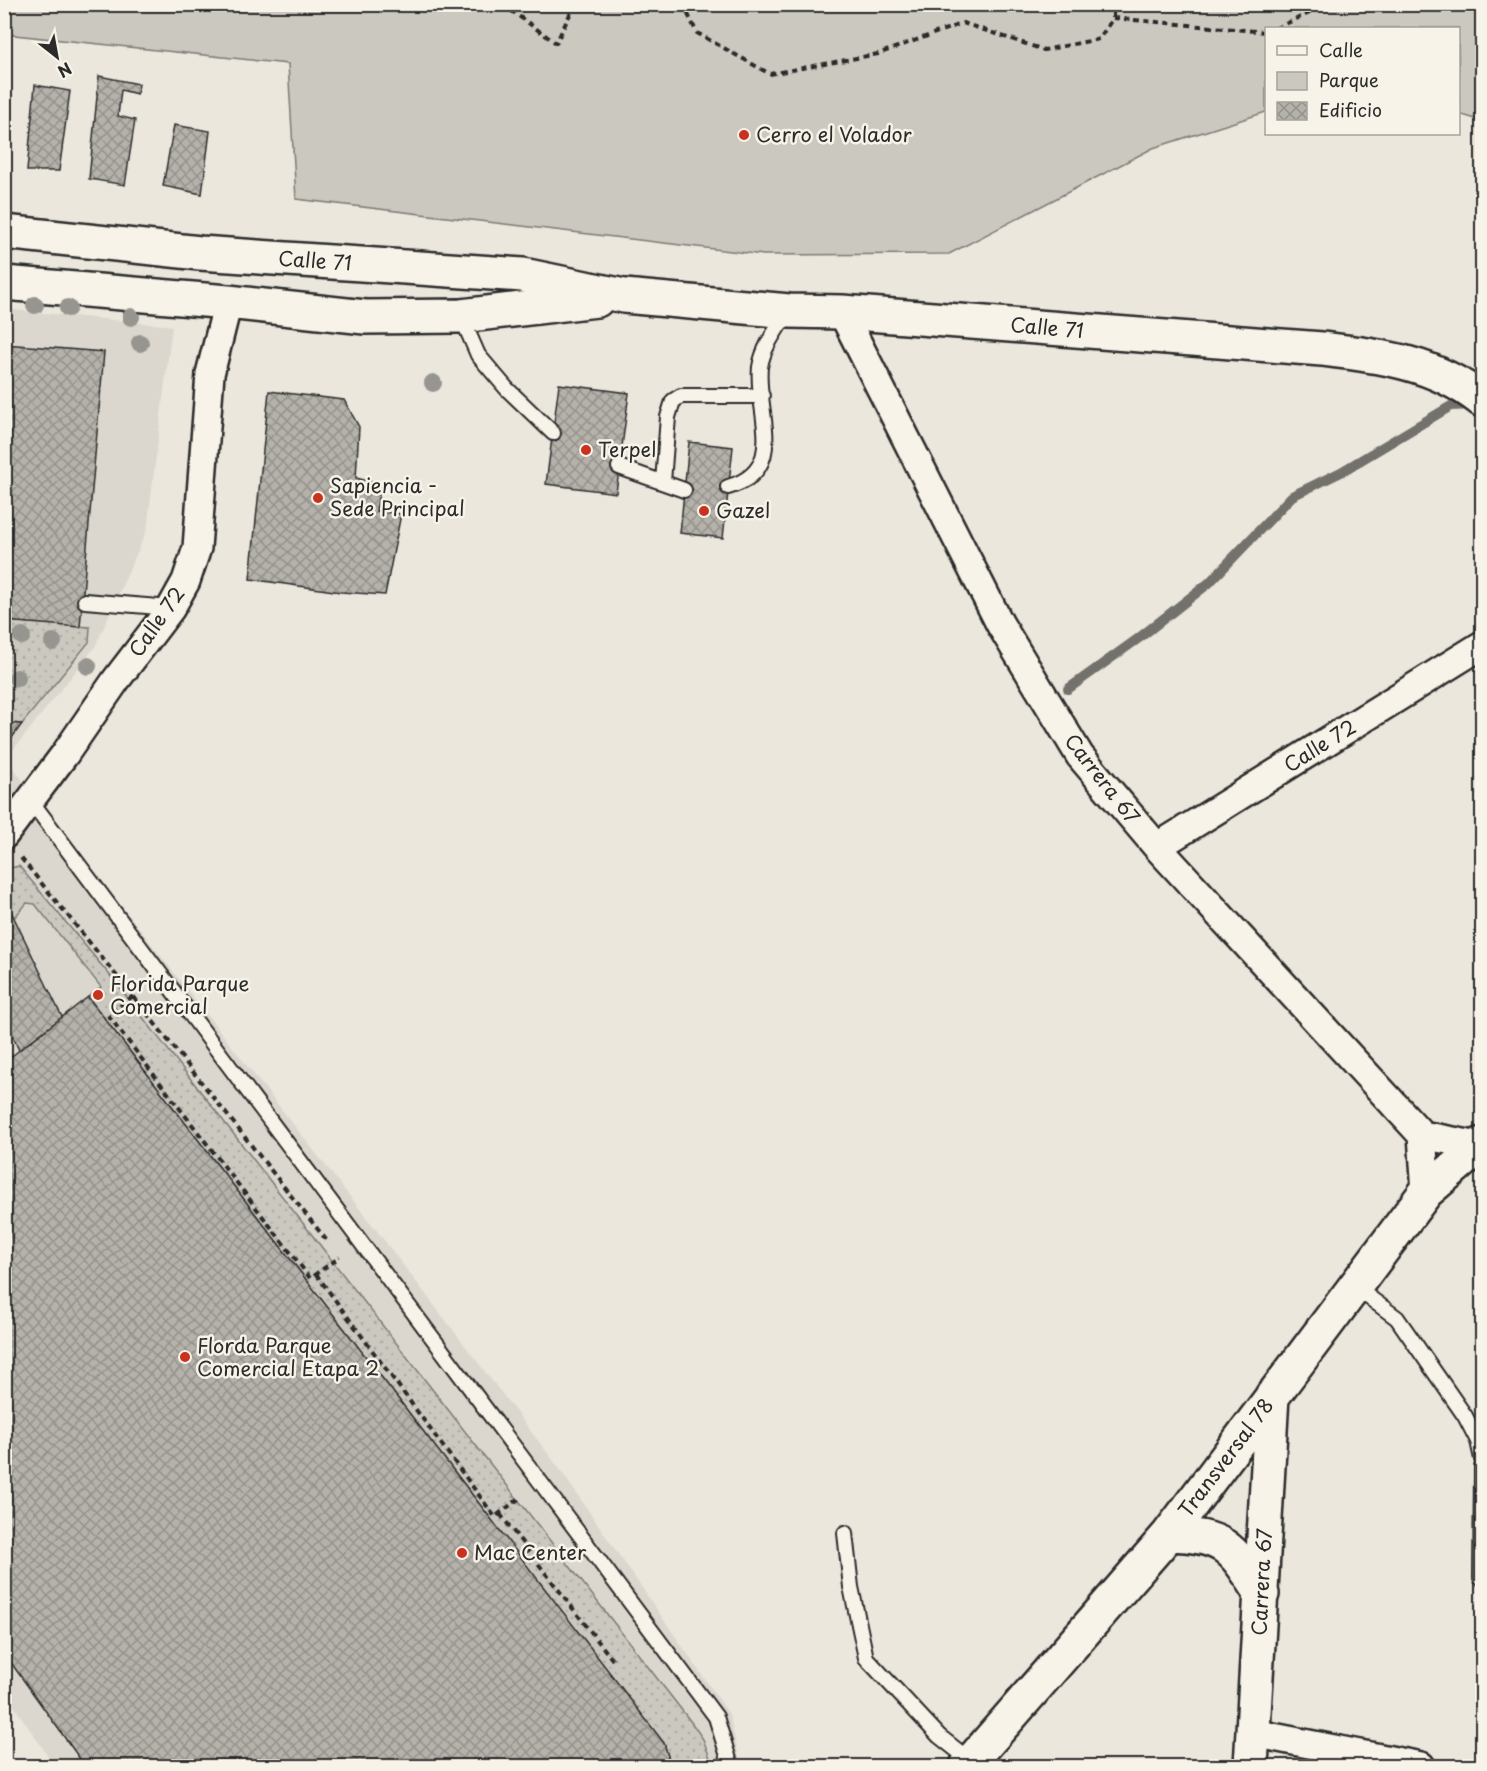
<svg xmlns="http://www.w3.org/2000/svg" width="1487" height="1771" font-family="'Playpen Sans',sans-serif">
<defs>
<pattern id="grass-dots" width="8" height="8" patternUnits="userSpaceOnUse" patternTransform="scale(1.5)"><rect width="8" height="8" fill="#cbc8bf"/><path d="M2 2h.1M6 6h.1" fill="none" stroke="#aeaca4" stroke-width="1.8" stroke-linecap="round"/></pattern>
<pattern id="building-cross-hatch" width="8" height="8" patternUnits="userSpaceOnUse" patternTransform="scale(1.5)"><rect width="8" height="8" fill="#b5b2ab"/><path d="M0 0l8 8M0 8l8-8" fill="none" stroke="#93918b"/></pattern>
</defs>
<rect width="100%" height="100%" fill="#ebe7dd"/>
<filter id="ink" filterUnits="userSpaceOnUse"><feTurbulence type="fractalNoise" baseFrequency=".0167" numOctaves="2"/><feDisplacementMap in="SourceGraphic" scale="12" xChannelSelector="R" yChannelSelector="G"/><feConvolveMatrix kernelMatrix="1 2 1 2 8 2 1 2 1" color-interpolation-filters="sRGB"/></filter>
<g filter="url(#ink)">
<path fill="#dbd7ce" d="M4 309 172 326 147 530 95 647 6 759 377 1231 559 1468 729 1714 741 1766H55L5 1693Z"/>
<path fill="url(#grass-dots)" stroke="#7b7a75" stroke-width="1.5" d="M4 621 90 627 89 642 22 724 5 723Z
M19 866 113 979 691 1722 703 1739 713 1766H671L664 1743 88 997 101 987 35 904 27 903 5 928V875L10 868Z"/>
<path fill="#cbc8bf" stroke="#7b7a75" stroke-width="1.5" d="M5 4 1482 5V121L1459 114 1458 28H1266V112L1153 148 949 254 764 255 296 199 288 64 5 34Z"/>
<g fill="none" stroke-linecap="round" stroke-linejoin="round">
<path stroke="#72716c" stroke-width="10" d="M1068 689 1139 638 1209 583 1292 496 1341 472 1451 406 1473 405"/>
</g>
<path fill="url(#building-cross-hatch)" stroke="#2b2b2b" stroke-width="1.5" d="M99 76 139 84 137 94 121 90 118 116 135 120 125 185 89 179Z
M35 85 70 91 59 171H27Z
M174 125 210 131 202 194 163 186Z
M4 344 104 352 80 627 4 621Z
M559 384 629 393 616 493 546 484Z
M269 391 344 400 359 427 356 478 381 484 376 511 401 514 385 595 341 592 250 579Z
M689 442 733 447 723 538 680 533Z
M4 723 22 724 4 749Z
M4 897 62 1017 19 1050 4 1017Z
M88 997 664 1743 671 1766H85L4 1653V1062Z"/>
<g fill="none" stroke-linecap="round" stroke-linejoin="round">
<defs>
<path id="service" d="M461 316 478 355 507 389 553 433
M619 467 684 490
M663 482 668 417 673 401 681 396H762
M728 487C790 470 755 411 760 367 763 347 777 329 787 313
M85 601 171 608
M31 801 716 1717 731 1766
M1355 1287 1397 1318 1465 1416 1478 1441 1482 1459
M845 1533 851 1587 866 1658 939 1736 972 1762
M1481 1578 1482 1467"/>
<path id="minor" d="M842 312 1000 624 1080 756 1157 847 1422 1135 1479 1146
M4 835 65 754 116 680 171 608 186 581 197 548 210 374 228 302
M1157 847 1482 645
M1422 1135 1426 1192
M1253 1733 1421 1766"/>
<path id="secondary" d="M4 232 200 253 523 275 624 296 789 311 842 312 1322 349C1381 356 1434 362 1482 400
M4 283 228 302 365 317 461 316 597 300
M1169 1534C1227 1536 1232 1548 1262 1594
M967 1766 1169 1534 1426 1192 1482 1144
M1251 1766 1272 1396"/>
</defs>
<use href="#service" stroke="#2b2b2b" stroke-width="18"/>
<use href="#minor" stroke="#2b2b2b" stroke-width="32"/>
<use href="#secondary" stroke="#2b2b2b" stroke-width="38"/>
<path stroke="#2b2b2b" stroke-width="4" stroke-dasharray="6 4.5" stroke-linecap="butt" d="M502 4 556 43 575 4
M683 4 697 33 770 74 878 54 963 23 1044 50 1099 39 1113 18V4
M1113 18 1266 32
M1276 28 1330 4
M21 858 133 996 327 1241
M133 996 108 1015 310 1278 340 1257
M316 1274 495 1517 521 1497
M500 1514 615 1663"/>
<use href="#service" stroke="#f7f3e8" stroke-width="14"/>
<use href="#minor" stroke="#f7f3e8" stroke-width="27"/>
<use href="#secondary" stroke="#f7f3e8" stroke-width="33"/>
</g>
<g fill="#97958f">
<circle cx="35" cy="305" r="9"/>
<circle cx="68" cy="308" r="9"/>
<circle cx="131" cy="317" r="9"/>
<circle cx="140" cy="343" r="9"/>
<circle cx="433" cy="383" r="9"/>
<circle cx="22" cy="636" r="9"/>
<circle cx="53" cy="642" r="9"/>
<circle cx="88" cy="666" r="9"/>
<circle cx="17" cy="678" r="9"/>
</g>
</g>
<g fill="#c8321e" stroke="#f7f3e8" stroke-width="2">
<circle cx="744" cy="135" r="6"/>
<circle cx="586" cy="450" r="6"/>
<circle cx="318" cy="498" r="6"/>
<circle cx="704" cy="511" r="6"/>
<circle cx="98" cy="995" r="6"/>
<circle cx="185" cy="1357" r="6"/>
<circle cx="462" cy="1553" r="6"/>
</g>
<g text-anchor="middle" stroke-width="5" stroke-linejoin="round" paint-order="stroke">
<g font-size="20" fill="#2b2b2b" stroke="#f7f3e8" text-anchor="start">
<text x="756" y="142">Cerro el Volador</text>
<text x="598" y="457">Terpel</text>
<text x="330" y="493">Sapiencia -<tspan x="330" dy="23">Sede Principal</tspan></text>
<text x="716" y="518">Gazel</text>
<text x="110" y="991">Florida Parque<tspan x="110" dy="23">Comercial</tspan></text>
<text x="197" y="1353">Florda Parque<tspan x="197" dy="23">Comercial Etapa 2</tspan></text>
<text x="474" y="1560">Mac Center</text>
</g>
<g font-size="20" fill="#2b2b2b" stroke="#f7f3e8">
<text transform="translate(315 261) rotate(4)" y="7">Calle 71</text>
<text transform="translate(1047 328) rotate(5)" y="7">Calle 71</text>
<text transform="translate(157 622) rotate(-55)" y="7">Calle 72</text>
<text transform="translate(1320 746) rotate(-32)" y="7">Calle 72</text>
<text transform="translate(1102 779) rotate(52)" y="7">Carrera 67</text>
<text transform="translate(1226 1458) rotate(-53)" y="7">Transversal 78</text>
<text transform="translate(1262 1582) rotate(-87)" y="7">Carrera 67</text>
</g>
</g>
<rect width="1487" height="1771" fill="none" stroke="#f7f3e8" stroke-width="24"/>
<rect x="12" y="12" width="1463" height="1747" fill="none" stroke="#2b2b2b" stroke-width="2" filter="url(#ink)"/>
<rect x="1265" y="27" width="195" height="108" fill="#f7f3e8" stroke="#a5a39c" stroke-width="1.5"/>
<rect x="1277" y="46" width="30" height="9" fill="#f7f3e8" stroke="#a5a39c" stroke-width="1.5"/>
<text x="1319" y="57" font-size="18" fill="#2b2b2b">Calle</text>
<rect x="1277" y="72" width="30" height="18" fill="#cbc8bf" stroke="#a5a39c" stroke-width="1.5"/>
<text x="1319" y="87" font-size="18" fill="#2b2b2b">Parque</text>
<rect x="1277" y="102" width="30" height="18" fill="url(#building-cross-hatch)" stroke="#a5a39c" stroke-width="1.5"/>
<text x="1319" y="117" font-size="18" fill="#2b2b2b">Edificio</text>
<g transform="translate(57 57) rotate(149)" stroke="#f7f3e8" stroke-width="4.5" paint-order="stroke">
<path d="M0-4.5L10 22L0 15L-10 22Z" fill="#2b2b2b"/>
<text y="-9" font-size="16" font-weight="bold" text-anchor="middle" fill="#2b2b2b">N</text>
</g>
</svg>
